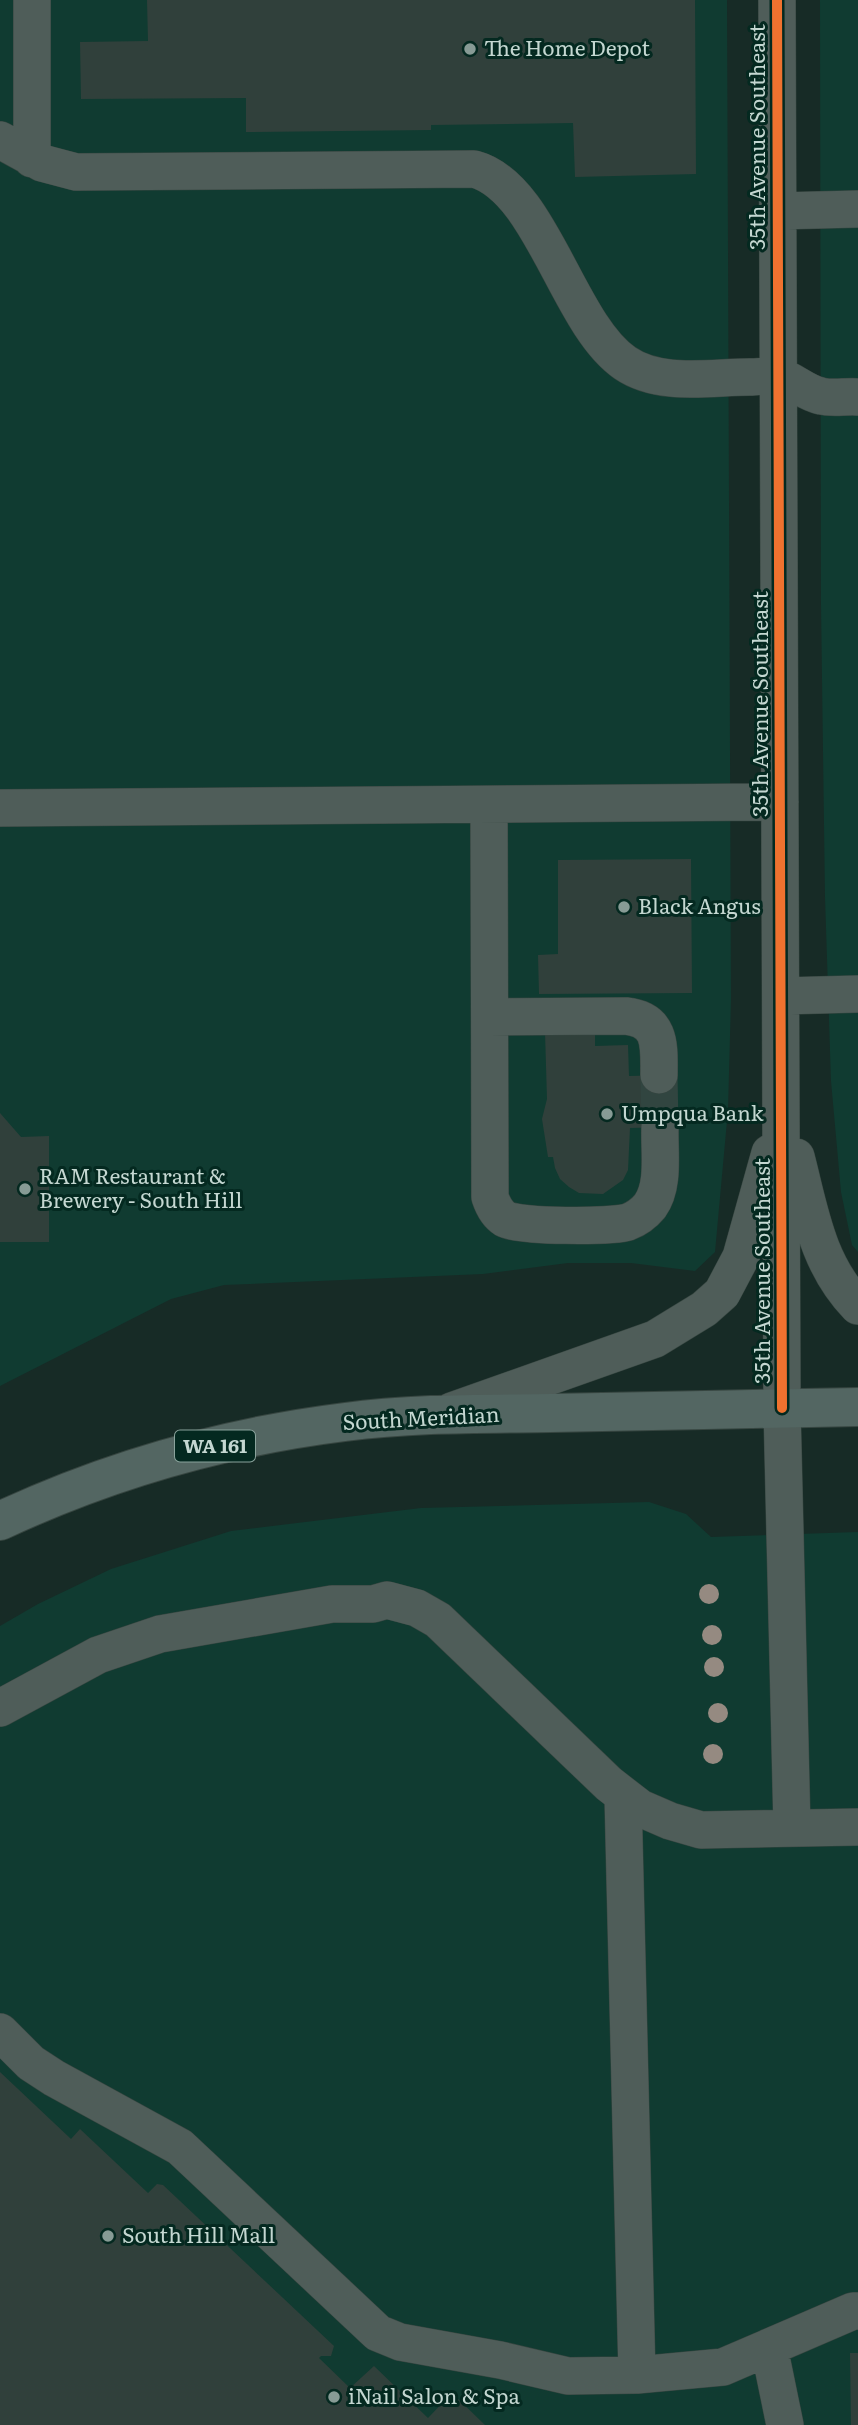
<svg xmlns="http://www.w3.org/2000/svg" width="858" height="2425" font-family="Literata,serif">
<rect width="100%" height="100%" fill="#172b26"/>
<path fill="#103b31" d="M0 0H727L731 999 728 1110 715 1252 695 1271 631 1263H568L483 1274 224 1285 171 1299 0 1386Z
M820 0H858V1252L852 1245 841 1192 831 1081 825 897 821 605Z
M649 1502 686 1514 711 1537 858 1532V2425H0V1626L38 1604 111 1569 231 1531 421 1508Z"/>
<path fill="#30403b" d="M147 0H695L696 174 575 177 573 123 431 125V130L246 132V98L81 99 80 42 148 41Z
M691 859 692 993 539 994 538 955 558 954V860Z
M545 1032H595V1046L628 1045 629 1076 670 1075 671 1127 630 1128 628 1170 623 1180 603 1194 579 1193 569 1187 560 1179 555 1168 553 1157H548L542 1119 547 1099Z
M0 1113 21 1137 49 1136V1242H0Z
M0 2072 71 2139 80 2129 148 2193 157 2184 163 2185 334 2346 331 2356H321L319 2358 350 2388 374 2366 428 2418 452 2393 485 2425H0Z
M850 2353H858V2425H851Z"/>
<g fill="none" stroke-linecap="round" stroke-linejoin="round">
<path stroke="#314540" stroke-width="37" stroke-dasharray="37 18" stroke-linecap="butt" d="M659 1075 660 1127"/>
<defs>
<path id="minor" d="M32 0V159
M777 0 782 1408 792 1828
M0 140 42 163 76 172 474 169C542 187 567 323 625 363 660 387 710 377 750 377 759 377 769 375 777 376 792 379 805 393 821 396 832 399 846 396 858 397
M777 211 858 209
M489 805 490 1197C493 1206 497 1214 505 1219 519 1227 612 1227 628 1222 636 1219 645 1212 650 1206 665 1185 659 1152 660 1127
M0 808 780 802
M781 996 858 994
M490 1017 626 1016C662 1020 659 1046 659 1075
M796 1157C810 1211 817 1264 858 1306
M452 1411 655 1339 704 1309 722 1293 741 1257 770 1153
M0 1708 98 1655 160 1634 332 1604H373L387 1600 417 1608 438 1620 609 1784 640 1808 670 1821 701 1830 858 1827
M623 1796 637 2375
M0 2032 31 2063 54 2078 180 2147 378 2333 400 2342 500 2360 568 2376 637 2375 723 2367 853 2311H858
M769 2347 785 2425"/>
<path id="major" d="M0 1521C109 1470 225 1437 345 1422 413 1413 482 1414 551 1413 653 1411 756 1409 858 1407"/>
</defs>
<use href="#minor" stroke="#374641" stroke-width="38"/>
<use href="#major" stroke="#374641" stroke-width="40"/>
<use href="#minor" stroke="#4f5d59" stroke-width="37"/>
<use href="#major" stroke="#536662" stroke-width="38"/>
<defs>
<path id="cycleway" d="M777 0 782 1408"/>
</defs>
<use href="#cycleway" stroke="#042920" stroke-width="15"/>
<use href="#cycleway" stroke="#ef722f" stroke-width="10"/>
</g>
<g fill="#958a81">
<circle cx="709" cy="1594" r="10"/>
<circle cx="712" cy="1635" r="10"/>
<circle cx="714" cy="1667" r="10"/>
<circle cx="718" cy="1713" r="10"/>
<circle cx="713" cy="1754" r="10"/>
</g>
<g fill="#879b95" stroke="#042920" stroke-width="2.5">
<circle cx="470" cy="49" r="7"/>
<circle cx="624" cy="907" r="7"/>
<circle cx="607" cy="1114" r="7"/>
<circle cx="25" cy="1189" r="7"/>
<circle cx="108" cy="2236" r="7"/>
<circle cx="334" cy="2397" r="7"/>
</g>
<g text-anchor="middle" stroke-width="6" stroke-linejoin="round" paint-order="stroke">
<rect fill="#042920" stroke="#8aa39c" stroke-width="2" x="175" y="1430.5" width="80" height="31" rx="5"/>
<g font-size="19" font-weight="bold" fill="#c4d7d1">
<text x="215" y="1453">WA 161</text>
</g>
<g font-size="21" fill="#c4d7d1" stroke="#042920" text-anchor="start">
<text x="484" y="56">The Home Depot</text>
<text x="638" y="914">Black Angus</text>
<text x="621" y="1121">Umpqua Bank</text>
<text x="39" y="1184">RAM Restaurant &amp;<tspan x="39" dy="24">Brewery - South Hill</tspan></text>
<text x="122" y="2243">South Hill Mall</text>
<text x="348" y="2404">iNail Salon &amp; Spa</text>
</g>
<g font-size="21" fill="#c4d7d1" stroke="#042920">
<text transform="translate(758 137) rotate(-90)" y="7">35th Avenue Southeast</text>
<text transform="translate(761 704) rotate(-90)" y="7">35th Avenue Southeast</text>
<text transform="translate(763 1271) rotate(-90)" y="7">35th Avenue Southeast</text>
<text transform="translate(421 1419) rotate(-3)" y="7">South Meridian</text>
</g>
</g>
</svg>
